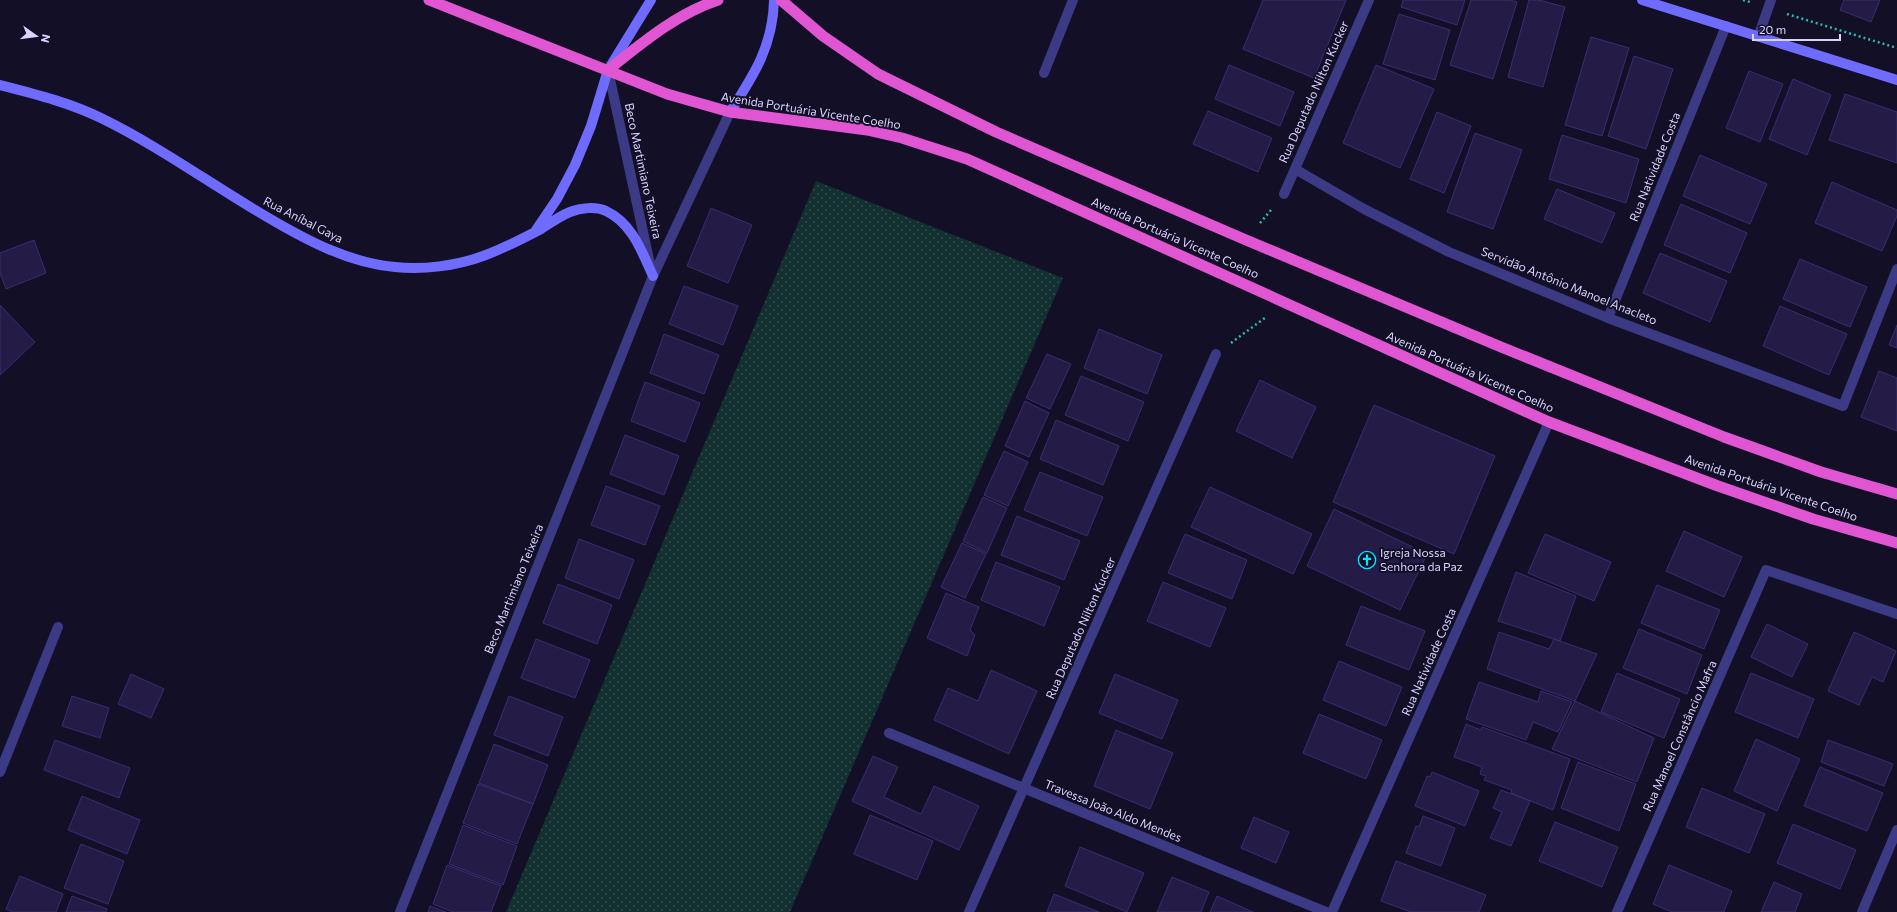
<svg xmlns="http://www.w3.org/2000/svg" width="1897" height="912" font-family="Commissioner,sans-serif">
<defs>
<pattern id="grass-dots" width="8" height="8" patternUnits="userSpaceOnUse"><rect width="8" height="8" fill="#12302f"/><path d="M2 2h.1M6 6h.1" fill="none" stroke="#344d4e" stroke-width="1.8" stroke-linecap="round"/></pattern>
</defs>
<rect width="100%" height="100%" fill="#130f26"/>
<path fill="url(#grass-dots)" d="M816 181 1063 278 790 912H506Z"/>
<path fill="#241b47" stroke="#3b2d73" d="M1263 0H1346L1314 78 1243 49Z
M1403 0H1465L1457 25 1401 7Z
M1471 0H1510L1517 2 1493 79 1450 65Z
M1529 0H1539L1565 7 1543 87 1508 77Z
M1844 0H1880L1871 22 1840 10Z
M1399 14 1450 30 1435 80 1383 64Z
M1591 37 1629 48 1602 136 1565 125Z
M1634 56 1673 69 1646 149 1608 136Z
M1229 65 1294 92 1280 126 1215 99Z
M1376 65 1434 89 1400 168 1343 143Z
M1749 71 1783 84 1760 142 1726 128Z
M1793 79 1831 95 1807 155 1769 139Z
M1845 94 1897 112V163L1829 140Z
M1208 111 1272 138 1258 172 1193 144Z
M1437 112 1471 126 1444 193 1410 179Z
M1475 133 1522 150 1493 229 1447 212Z
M1562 135 1639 159 1626 203 1549 179Z
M1700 155 1767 184 1750 224 1683 196Z
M1832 182 1897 210V216L1882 251 1815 223Z
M1557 189 1615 213 1602 243 1544 219Z
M1681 204 1747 233 1730 273 1664 245Z
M711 208 752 225 728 283 687 266Z
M34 240 46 273 6 289 0 273V253Z
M1660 253 1727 281 1710 322 1643 293Z
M1800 259 1867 287 1850 327 1783 299Z
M684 286 738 306 723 345 669 324Z
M0 305 35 342 0 375Z
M1780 306 1847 334 1829 375 1763 346Z
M1897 325V348L1889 345Z
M1099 329 1162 355 1147 394 1084 368Z
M664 334 719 355 704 394 650 373Z
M1047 354 1071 364 1050 409 1026 398Z
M1879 371 1897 378V431L1861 417Z
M1081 376 1144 402 1128 441 1065 415Z
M1260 380 1316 407 1292 458 1236 431Z
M645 382 700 403 685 442 631 421Z
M1025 401 1049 413 1029 457 1005 446Z
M1374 405 1495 456 1454 554 1333 502Z
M1056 420 1119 446 1103 485 1040 459Z
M625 435 679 456 664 495 610 474Z
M1004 451 1028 462 1008 506 984 495Z
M1040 472 1103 497 1087 536 1024 510Z
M606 486 660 506 645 545 591 525Z
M1210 487 1312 534 1293 574 1191 527Z
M983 497 1007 508 987 553 963 541Z
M1334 509 1427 554 1400 610 1307 566Z
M1017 516 1080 541 1064 580 1001 555Z
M1684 531 1742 557 1724 597 1666 571Z
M1185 534 1247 560 1232 599 1168 573Z
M1545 534 1611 562 1594 601 1528 573Z
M579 539 634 560 619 599 565 578Z
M962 543 986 554 965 598 941 587Z
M996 562 1060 587 1044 626 981 600Z
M1516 572 1576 596 1560 641 1498 621Z
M1163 582 1226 608 1210 647 1147 621Z
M558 584 612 605 597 644 543 623Z
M1657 585 1720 610 1704 649 1641 623Z
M946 593 979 607 970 630 975 635 967 656 927 638Z
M1361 606 1425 631 1409 670 1346 645Z
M1767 624 1808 644 1792 677 1751 657Z
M1639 629 1702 655 1687 694 1623 668Z
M1499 632 1549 649 1554 639 1597 654 1575 701 1487 669Z
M1854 632 1896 651 1883 682 1872 677 1859 705 1828 691Z
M536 639 590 660 575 698 521 678Z
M1339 661 1402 687 1386 726 1323 700Z
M991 670 1037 691 1009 754 934 720 948 688 978 701Z
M1617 673 1680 699 1664 738 1601 712Z
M1751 673 1814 699 1798 738 1735 712Z
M131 674 164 689 151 718 118 704Z
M1115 674 1178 700 1162 739 1099 713Z
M1479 682 1538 702 1541 691 1572 702 1558 732 1533 722 1526 740 1466 719Z
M72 696 109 708 100 738 62 726Z
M509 696 563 717 548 756 494 735Z
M1575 701 1654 738 1637 782 1552 749Z
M1319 714 1382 740 1366 779 1303 753Z
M1466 724 1481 730 1482 727 1570 759 1553 810 1511 793 1512 790 1484 780 1486 776 1480 774 1482 767 1454 757Z
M1116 730 1173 753 1150 809 1094 786Z
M1756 739 1800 759 1777 811 1734 791Z
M55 740 130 768 119 798 44 770Z
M1828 740 1893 764 1884 786 1821 762Z
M494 744 548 765 533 804 479 783Z
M873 756 898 767 884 797 921 814 934 786 979 806 959 850 852 801Z
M1578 762 1636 784 1619 831 1561 808Z
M1820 767 1883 793 1867 831 1804 806Z
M1432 772 1479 791 1465 826 1415 806 1427 776 1430 777Z
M478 784 533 804 517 844 463 823Z
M1702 788 1765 814 1749 853 1686 827Z
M1501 790 1530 801 1511 846 1490 838 1502 812 1493 808Z
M82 796 140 820 127 854 68 830Z
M870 815 933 841 917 880 854 854Z
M1423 816 1455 828 1441 866 1406 853 1416 826 1419 827Z
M1254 817 1289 832 1276 863 1241 848Z
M1555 822 1618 847 1602 887 1539 861Z
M1793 824 1856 850 1840 889 1777 863Z
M463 825 517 846 503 885 449 864Z
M81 844 124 861 108 904 64 888Z
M1080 847 1144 873 1127 912 1065 886Z
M1396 861 1486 895 1479 912H1411L1381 901Z
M447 865 501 886 491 912H453L433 904Z
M1669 865 1732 891 1724 912H1672L1653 904Z
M20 876 63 894 56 912H12L6 909Z
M1172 877 1209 892 1201 912H1157Z
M1774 882 1802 894 1795 912H1761Z
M1054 894 1099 912H1047Z
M72 896 107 909 106 912H66Z
M1217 896 1253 912H1210Z
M430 906 446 912H428Z"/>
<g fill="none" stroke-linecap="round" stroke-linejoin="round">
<path stroke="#2fb8b0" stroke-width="2.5" stroke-dasharray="2 3" stroke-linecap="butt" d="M1743 0 1750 2
M1787 14 1897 48
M1260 223 1271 210
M1231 343 1266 317"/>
<path stroke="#3d3a85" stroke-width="10" d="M1758 37 1771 0
M1044 73 1073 0"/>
<path stroke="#3d3a85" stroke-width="10" d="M608 70 650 264
M1295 169 1364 209 1449 252 1608 318 1843 406 1897 269
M1284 194 1369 0
M1608 318 1726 26
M889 733 1326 912
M0 772 58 627
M400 912 653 276 730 112
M969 912 1216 354
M1332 912 1549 422
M1617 912 1766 570 1897 614
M1862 912 1897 830"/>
<path stroke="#6f6bff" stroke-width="10" d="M1642 0 1897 80
M0 85C35 94 71 103 103 119 160 147 212 185 267 217 306 240 349 263 395 267 423 270 456 266 483 256 503 249 522 239 541 229 550 223 560 216 570 212 580 208 596 206 606 211 632 223 642 252 653 276
M730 112C754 75 773 46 774 0
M536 230 557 199 575 165 591 126 608 70 651 0"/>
<path stroke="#e055d1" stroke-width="11" d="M429 0 667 94 730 112 867 130 902 138 967 159 1549 422 1718 486 1813 519 1897 543
M781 0 823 36 878 74 996 132 1246 240 1501 347 1724 437 1821 472 1897 494
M608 70C642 43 676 14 718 0"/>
</g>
<defs>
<symbol id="church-ring" viewBox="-11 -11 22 22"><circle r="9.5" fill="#130f26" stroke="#00e5ff" stroke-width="1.5"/><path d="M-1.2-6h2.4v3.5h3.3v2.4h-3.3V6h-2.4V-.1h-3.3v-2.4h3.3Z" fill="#00e5ff"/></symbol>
</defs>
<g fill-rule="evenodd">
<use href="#church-ring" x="1357" y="550" width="20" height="20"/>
</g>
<g text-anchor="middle" stroke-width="4" stroke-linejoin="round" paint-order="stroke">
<g font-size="12" fill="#d9d4ff" stroke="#130f26">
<text transform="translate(1314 92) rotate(-66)" y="4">Rua Deputado Nilton Kucker</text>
<text transform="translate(811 111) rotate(9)" y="4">Avenida Portuária Vicente Coelho</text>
<text transform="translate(1655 167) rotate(-68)" y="4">Rua Natividade Costa</text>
<text transform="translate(643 171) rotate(78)" y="4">Beco Martimiano Teixeira</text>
<text transform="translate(303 220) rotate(27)" y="4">Rua Aníbal Gaya</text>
<text transform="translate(1175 238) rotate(24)" y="4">Avenida Portuária Vicente Coelho</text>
<text transform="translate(1569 286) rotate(22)" y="4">Servidão Antônio Manoel Anacleto</text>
<text transform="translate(1470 372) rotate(24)" y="4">Avenida Portuária Vicente Coelho</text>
<text transform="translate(1771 488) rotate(19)" y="4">Avenida Portuária Vicente Coelho</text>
<text transform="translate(514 589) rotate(-68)" y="4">Beco Martimiano Teixeira</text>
<text transform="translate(1081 628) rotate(-66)" y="4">Rua Deputado Nilton Kucker</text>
<text transform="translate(1429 662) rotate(-66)" y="4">Rua Natividade Costa</text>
<text transform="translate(1680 736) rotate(-66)" y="4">Rua Manoel Constâncio Mafra</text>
<text transform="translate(1113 811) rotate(22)" y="4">Travessa João Aldo Mendes</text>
</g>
<g font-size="12" fill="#d9d4ff" stroke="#130f26" text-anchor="start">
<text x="1380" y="557">Igreja Nossa<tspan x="1380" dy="14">Senhora da Paz</tspan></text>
</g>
</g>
<g transform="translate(36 36) rotate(104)" stroke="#130f26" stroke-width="3" paint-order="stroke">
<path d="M0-3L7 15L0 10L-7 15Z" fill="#d9d4ff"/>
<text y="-6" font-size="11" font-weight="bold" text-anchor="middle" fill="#d9d4ff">N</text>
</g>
<path d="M1753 34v6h87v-6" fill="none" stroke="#d9d4ff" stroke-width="2"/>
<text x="1759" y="34" font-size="12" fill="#d9d4ff" stroke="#130f26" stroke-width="3" paint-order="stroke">20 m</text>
</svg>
